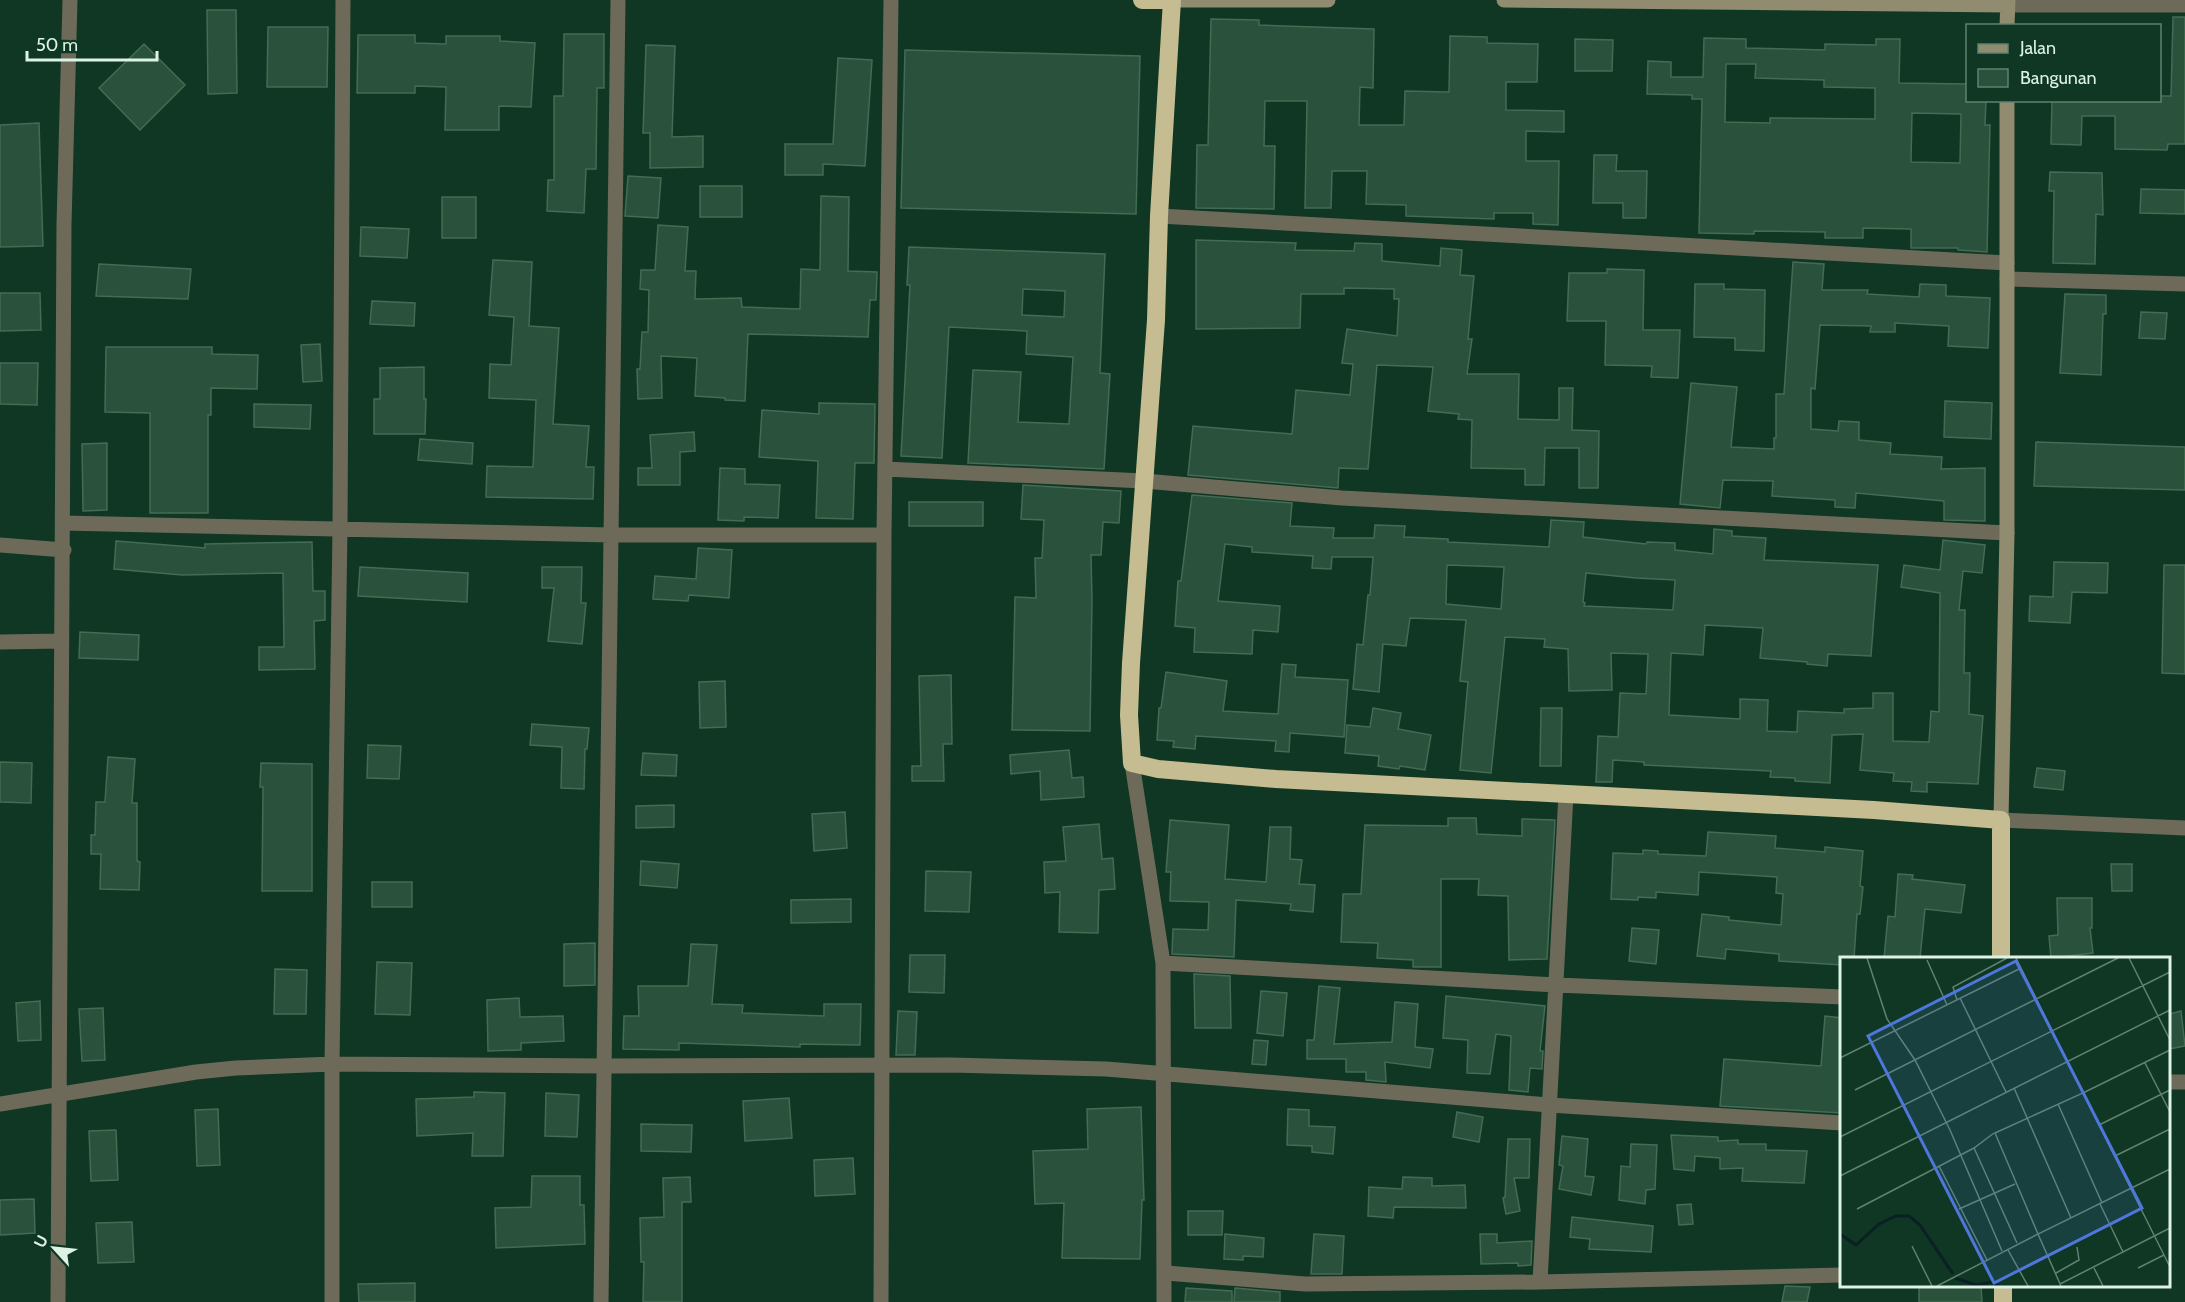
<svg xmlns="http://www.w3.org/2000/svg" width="2185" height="1302" font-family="Cabin,sans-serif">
<rect width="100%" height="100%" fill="#0f3723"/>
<path fill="#2a513b" stroke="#446b54" stroke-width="1.5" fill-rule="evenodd" d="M207 10H236L237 93 208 94Z
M2173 17H2185V144H2168L2167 150 2115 149V116H2082L2081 145 2051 144 2052 100H2160V96H2171Z
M1211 19 1259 20V25L1374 29 1373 88 1360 87 1359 125H1404L1405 91 1449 92 1450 36 1487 37V43L1538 44 1537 82H1506V110L1564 111V132L1526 131V161H1559L1558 225 1533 224V213H1494V219L1406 216V205L1366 204 1367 171H1332L1331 208H1305L1307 101H1265L1264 146H1275L1274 209 1196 208 1197 145H1208Z
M268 27H328L327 87H267Z
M564 34H604V88H597L596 169H586L584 213 547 211 548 180H554V96H563Z
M358 35H415V43L446 44V36H500V41L535 43 531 107 499 106V130H445L446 87 415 86V93H357Z
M1704 38 1746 39V48L1825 50V44L1876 45V39H1900L1899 83 1968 84V100H1986L1985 125H1990L1987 252 1958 250V248H1911V229L1863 228V238H1825V232L1754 231V234L1699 233 1702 99H1692V95L1647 94 1648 61 1671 62V77H1703ZM1726 64H1756L1755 78 1824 80V87L1875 88V119L1770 118V123L1725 122ZM1912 113 1961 114 1960 163 1911 162Z
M1575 39 1613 40 1612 71H1575Z
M144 44 185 85 140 130 99 88Z
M646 45 675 46 672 137 703 136V167L650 168V133H643Z
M905 50 1140 56 1136 214 901 208Z
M838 58 872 60 865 166 823 164V175H785V144H833Z
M39 123 43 246 0 247V125Z
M1594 155H1617L1616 171H1647L1646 218H1623V203H1593Z
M2050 172 2102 173 2103 215 2096 214 2095 264 2053 263 2054 191H2049Z
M628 176 661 178 658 218 625 216Z
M700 186H742V217H700Z
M2141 189 2185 190V214L2140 213Z
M821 196 849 197 848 271 877 272 876 300H870L868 337 748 334 745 401 725 400V398L695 396 697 358 661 356 662 398 638 399 637 369H640L642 332H648L649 290 640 289 641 270H655L658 225 688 227 685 271H696L695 299 741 298 742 307 800 309 801 269 820 270Z
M442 197H476V238H442Z
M361 227 409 229 407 258 360 256Z
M1196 240 1296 243 1295 250 1354 251 1355 243 1382 244V261L1440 266 1441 248 1462 250 1460 275 1474 276 1468 339H1472L1467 374H1519L1518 419 1559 420V388H1573L1572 430 1599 431 1598 488H1579V448H1545L1544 485H1525V469L1471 468 1472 420 1458 419 1459 414 1428 411 1433 367 1377 365 1368 469 1339 468 1338 488 1188 475 1193 426 1292 434 1296 390 1350 395 1353 364 1342 363 1347 329 1397 336 1399 299H1394V289L1344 288V294H1301L1300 328 1196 329Z
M909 247 1105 254 1100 373 1110 374 1104 469 968 463 973 370 1021 372 1018 422 1069 424 1073 357 1026 354 1027 331 949 327 942 458 901 456 910 285H907ZM1023 289 1065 291 1064 317 1022 315Z
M493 260 532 262 529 326 559 328 553 424 589 426 586 467H594L593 499 486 497 487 466 533 467 536 400 489 398 490 364 511 365 514 317 489 315Z
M1793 262 1824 264 1822 290H1868L1867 294 1919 297 1920 284 1946 285V296L1990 298 1988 348 1948 346 1949 326 1895 323V332H1870L1871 326 1820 325 1815 389 1811 388V429L1838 431 1839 421 1859 422V440L1891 443 1890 454 1942 457 1941 469 1985 468V521L1944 520V501L1856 493 1855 508 1835 507V500L1772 496 1773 481 1723 480 1720 508 1680 504 1691 383 1737 387 1731 447 1774 449V438H1776V394H1784Z
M99 264 191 269 188 299 96 296Z
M1607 269 1644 270 1643 330H1680L1678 378 1651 377 1652 366 1605 365 1606 321H1567L1569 273H1607Z
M1695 284H1724V289L1765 290 1764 351 1735 350V338L1694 337Z
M0 293H40L41 330 0 331Z
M2065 294 2106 295V314H2103L2101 375 2060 373Z
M372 301 415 303 414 326 370 324Z
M2141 312 2167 313 2165 339 2139 338Z
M320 344 322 381 303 382 301 345Z
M106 347H212V354L258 355 257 389 211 388V415H208V513H150V413L105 412Z
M0 363H38L37 405 0 404Z
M424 367V399H426L425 434H374V399H380V368Z
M1945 401 1992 403 1991 439 1944 437Z
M819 403 875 404 874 463H855L853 519 816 518 818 461 759 457 762 410 819 414Z
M254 404 311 405 310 429 254 427Z
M694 432 695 451 680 452V485H638V468H652L650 435Z
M420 439 473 443 472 464 418 460Z
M2036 442 2185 447V490L2034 486Z
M107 443V510L83 511 82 444Z
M720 468 745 469V484L780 485 778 518 744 517V521L718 520Z
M1023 485 1121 491 1119 523 1103 522 1101 555H1091L1092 599 1090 731 1012 730 1015 597 1036 598 1035 558H1042L1044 520 1021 519Z
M1192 495 1292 503 1290 526 1334 528 1333 538H1374L1375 525 1405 526 1404 537 1448 539V542L1549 547 1551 520 1584 522 1583 537 1646 544 1647 542 1675 543V550L1713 554 1714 529 1732 531V536L1766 538 1764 560 1878 565 1871 656 1828 654 1827 666 1807 664V662L1760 658 1763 628 1705 625 1703 655 1671 653 1669 715 1740 719V699L1768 700 1767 731 1797 732 1798 711 1844 713V709L1873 708V693H1893V741L1929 742 1931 711 1939 712 1940 593 1901 587 1904 565 1940 570 1943 540 1985 545 1982 573 1963 571 1959 610H1965L1964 673H1970L1969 714 1983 716 1978 784 1927 782V792L1911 791 1912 782 1893 781 1894 773 1860 770 1863 734 1832 735 1830 783 1795 781V778L1770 777 1771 771 1644 765V762L1613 760 1612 782H1596L1598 736 1618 737 1620 693 1646 694 1648 654 1611 653 1612 690 1569 691 1568 649 1544 647 1545 639 1505 637 1491 773 1460 770 1468 682 1460 681 1466 620 1410 618 1406 646 1383 644 1379 692 1353 689 1357 644 1363 645 1368 595H1370L1373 557H1332L1331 569 1312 568 1313 556 1252 552V547L1225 544 1218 601 1280 606 1278 632 1253 630 1252 654 1194 652 1195 628 1175 626 1178 581H1181ZM1447 565 1504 567 1501 609 1446 604ZM1586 573 1636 578 1675 580 1673 610 1584 606 1585 603 1583 602Z
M909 502H983V526H909Z
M116 541 205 548V544L312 542 313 591H325V620L314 621 315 669 259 670V647H284L283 573 182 575 114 569Z
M698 548 732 550 729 598 689 595 688 601 653 599 655 576 696 579Z
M2054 562 2108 563 2107 593 2072 592 2070 623 2029 621 2030 596 2053 597Z
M2164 565H2185V674L2162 673Z
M360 567 468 573 467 602 358 596Z
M542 567H582L581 603H586L582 644 548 641 554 588H542Z
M80 632 139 635 138 660 79 658Z
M1282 664 1296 665 1295 677 1348 680 1344 737 1290 733 1289 752 1275 751 1276 741 1196 736 1195 749 1173 747 1174 741 1157 740 1159 708H1161L1166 672 1227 681 1223 711 1278 714Z
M951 675 952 744H943L944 781H912V766H921L919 676Z
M725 681 726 727 700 728 699 682Z
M1373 708 1401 713 1398 729 1431 735 1425 770 1400 766 1399 769 1378 766 1379 756 1345 753 1347 725 1370 727Z
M1541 708H1562L1561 766H1540Z
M532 724 589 728 587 749H585L584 789 561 788 562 747 530 745Z
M368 745 401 746 399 779 367 778Z
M1069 750 1072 778 1083 777 1084 797 1041 800 1040 771 1011 774 1010 755Z
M643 753 677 755 676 776 641 775Z
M108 757 135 759 132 803H137V861L140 862 139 890 100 889 101 854H91V835H95L96 802H105Z
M0 762 32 763 31 803 0 802Z
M261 763 312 764V891H262L263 787H260Z
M2037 768 2065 771 2063 790 2034 787Z
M674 805V827L636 828V806Z
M845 812 847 848 814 851 812 814Z
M1448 818H1476L1477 834 1522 836V819L1555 820 1547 959 1509 960 1508 896 1478 895 1479 879H1441V967H1413V960L1377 958 1378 943 1341 942 1343 894H1361L1365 825 1448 826Z
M1170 820 1229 825 1225 879 1266 882 1270 827H1291L1290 859 1302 860 1299 884 1315 885 1313 912 1290 910 1291 904 1236 900 1234 957 1172 954 1173 929 1208 930 1209 902 1170 901 1171 872H1166Z
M1099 824 1102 859 1113 858 1115 889 1099 890 1098 933 1059 932 1060 892 1045 893 1044 862 1066 861 1063 827Z
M1708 832 1776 836 1775 848 1825 852V847L1863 851 1860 886 1863 887 1860 914H1857L1854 958H1842V965L1779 961V954L1726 949 1725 959 1697 956 1702 914 1729 917V920L1781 925 1783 894 1776 893 1777 877 1699 872 1698 895 1656 892V898L1638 897V900L1611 899 1613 853 1643 854V850L1658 851V854L1706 856Z
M641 861 679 864 677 888 640 885Z
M2111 864H2132V891H2112Z
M926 871 971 872 969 912 925 911Z
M1898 874 1913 875 1912 879 1965 885 1961 913 1925 909 1920 958H1884L1888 916 1895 917Z
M372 882H412V907H372Z
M2057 898H2092V928H2090L2093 953 2051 958 2049 936 2058 935Z
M851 899V922L791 923V900Z
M1632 928 1659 930 1656 964 1629 961Z
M595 943V985L564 986V944Z
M691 944 717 945 712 1004 743 1005 742 1013 824 1016V1004H861L860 1045 800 1044V1047L679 1043V1050L623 1049 624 1016H639L638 986H688Z
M910 955H945L944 993 909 992Z
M377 962 412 963 410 1015 375 1014Z
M275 969 307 970 306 1014H274Z
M1194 974 1230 976 1231 1028H1195Z
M1319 986 1340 988 1334 1044 1392 1042 1395 1002 1418 1004 1415 1047 1433 1049 1430 1068 1385 1062 1386 1082 1366 1080V1072H1346V1059H1307V1040H1314Z
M1261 991 1287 993 1283 1036 1257 1033Z
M1446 996 1545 1006 1540 1051H1543L1542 1069 1530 1068 1528 1092 1509 1090 1511 1036 1496 1034 1490 1074 1467 1073 1468 1040 1443 1038Z
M519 998 520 1017 563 1016 564 1041 521 1043V1050L488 1051 487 1000Z
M40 1001 41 1040 18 1041 16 1003Z
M103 1008 105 1060 82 1061 79 1009Z
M898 1011 917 1012 915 1055H896Z
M2181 1011 2185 1046 2169 1049V1014Z
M1825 1016 1842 1018V1113L1720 1106 1724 1059 1821 1066Z
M1254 1040 1268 1041 1266 1065 1252 1064Z
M474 1092 505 1093 503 1156H472L473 1133 417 1136 416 1099 474 1097Z
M546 1093 579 1095 577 1137 545 1136Z
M789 1098 792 1138 745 1141 743 1101Z
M1141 1107 1144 1200H1142L1140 1259 1062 1258 1064 1203 1035 1204 1033 1151 1088 1149 1087 1109Z
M218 1109 220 1165 197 1166 195 1110Z
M1288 1109 1309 1110V1126L1335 1127 1333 1154 1312 1152V1146L1287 1145Z
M1457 1112 1483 1117 1479 1142 1453 1137Z
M641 1124 692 1125 691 1152 641 1151Z
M116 1130 118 1180 91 1181 89 1131Z
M1671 1135 1718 1137V1141L1738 1140V1144H1766V1150L1807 1151 1804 1183 1742 1181 1743 1168 1720 1169V1158L1695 1156 1694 1171 1674 1169Z
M1562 1136 1588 1139 1585 1176 1594 1177 1591 1195 1559 1189 1563 1166 1559 1165Z
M1508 1139H1530L1529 1178H1514L1520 1211 1506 1214 1503 1198 1505 1197Z
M1631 1144 1657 1145 1655 1189 1646 1190 1645 1204 1619 1200 1621 1166 1630 1167Z
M853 1158 855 1194 815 1196 814 1160Z
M532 1176H580V1205H584L585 1244 496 1248 495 1208 531 1207Z
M690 1177 691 1202H682V1302H643L644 1262H641L640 1218 664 1217 663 1178Z
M1403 1177 1432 1178V1186L1465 1185 1466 1208 1394 1207 1393 1218 1368 1216 1369 1187 1402 1189Z
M34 1199 35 1233 0 1235V1200Z
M1691 1204 1693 1224 1679 1225 1677 1205Z
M1188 1211H1223L1222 1235H1188Z
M1572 1217 1653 1226 1651 1252 1589 1249 1590 1239 1570 1237Z
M132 1222 134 1262 98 1263 96 1223Z
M1225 1234 1264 1238 1263 1257 1243 1256V1260L1224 1259Z
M1314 1234 1344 1236 1342 1274H1311Z
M1480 1234H1497V1243L1532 1241 1531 1265 1518 1266V1263L1481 1264Z
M415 1283V1302H359L358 1284Z
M1785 1286 1810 1287 1807 1302H1782Z
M1919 1286H1981L1982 1302H1919Z
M1186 1288 1232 1291V1302H1185Z
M1235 1288 1280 1292V1302H1234Z"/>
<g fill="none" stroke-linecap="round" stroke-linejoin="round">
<path stroke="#6e6a59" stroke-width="15" d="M2008 5H2185
M1159 216 2007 263
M2007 279 2185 284
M885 469 1144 481 1342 498 2007 533
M63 523 611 535H884
M0 545 64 550
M0 642 61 641
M1132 763 1163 963 1164 1302
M2001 820 2185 828
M1163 963 1557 985 1842 997
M2168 1082H2185
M0 1104 196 1072 236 1068 332 1064 604 1066 951 1065 1106 1069 1549 1105 1842 1123
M1166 1273 1305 1284 1540 1282 1842 1275
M1540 1282 1566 794
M58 1302 64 224 70 0
M332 1302V1064L340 528 343 0
M601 1302 618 0
M881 1302 884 535 891 0"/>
<path stroke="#918b70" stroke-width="15" d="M1172 0H1328
M1504 0 2008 5
M2007 26 2008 0
M2001 820 2007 533V100"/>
<path stroke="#c5bc91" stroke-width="18" d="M1142 0H1172L1159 216 1156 320 1131 663 1129 715 1132 763 1158 769 1276 779 1874 810 2001 820V958
M2003 1286V1302"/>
</g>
<g transform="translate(1840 957)">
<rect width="330" height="330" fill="#0f3723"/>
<path fill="none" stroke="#0a2025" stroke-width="3" d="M0 277 16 288 39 267 56 259H69L80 268 113 317M115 321 136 328 151 325 159 329"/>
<path fill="none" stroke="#618271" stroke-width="1.5" d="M27 1 47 62 75 103 110 173 162 294M289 1 330 83M87 3 107 48M120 41 166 135M117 43 113 30 167 1M0 101 181 11M305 106 330 155M174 131 231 261M15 133 278 1M243 136 330 93M244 138 330 310M218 147 262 246M259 168 330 133M0 180 330 15M134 191 177 286M275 199 330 172M99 209 147 303M0 219 330 53M260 247 283 295M17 252 134 191 154 176M119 252 175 227M72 289 92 329M168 293 188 329M254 311 263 329M298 311 324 298M216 316 239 303 237 290M220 327 330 271M97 329 198 277 155 176 243 136 176 1M221 329 198 277 330 212"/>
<path fill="#4d77db" fill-opacity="0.15" stroke="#4d77db" stroke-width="3" d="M176 4 302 251 154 326 28 79Z"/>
<rect width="330" height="330" fill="none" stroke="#ddf3e5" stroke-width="3"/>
</g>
<rect x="1966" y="24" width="195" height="78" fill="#0f3723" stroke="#618271" stroke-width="1.5"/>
<rect x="1978" y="44" width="30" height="9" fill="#918b70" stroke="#618271" stroke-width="1.5"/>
<text x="2020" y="54" font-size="18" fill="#ddf3e5">Jalan</text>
<rect x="1978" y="69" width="30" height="18" fill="#2a513b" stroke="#618271" stroke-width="1.5"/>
<text x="2020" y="84" font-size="18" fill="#ddf3e5">Bangunan</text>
<g transform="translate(54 1248) rotate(297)" stroke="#0f3723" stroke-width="4.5" paint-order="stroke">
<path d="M0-4.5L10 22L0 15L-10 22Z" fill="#ddf3e5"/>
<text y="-9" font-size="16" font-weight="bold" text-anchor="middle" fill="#ddf3e5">U</text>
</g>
<path d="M27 51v9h130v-9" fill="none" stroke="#ddf3e5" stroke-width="3"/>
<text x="36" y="51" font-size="18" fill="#ddf3e5" stroke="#0f3723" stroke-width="4.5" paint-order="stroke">50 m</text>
</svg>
